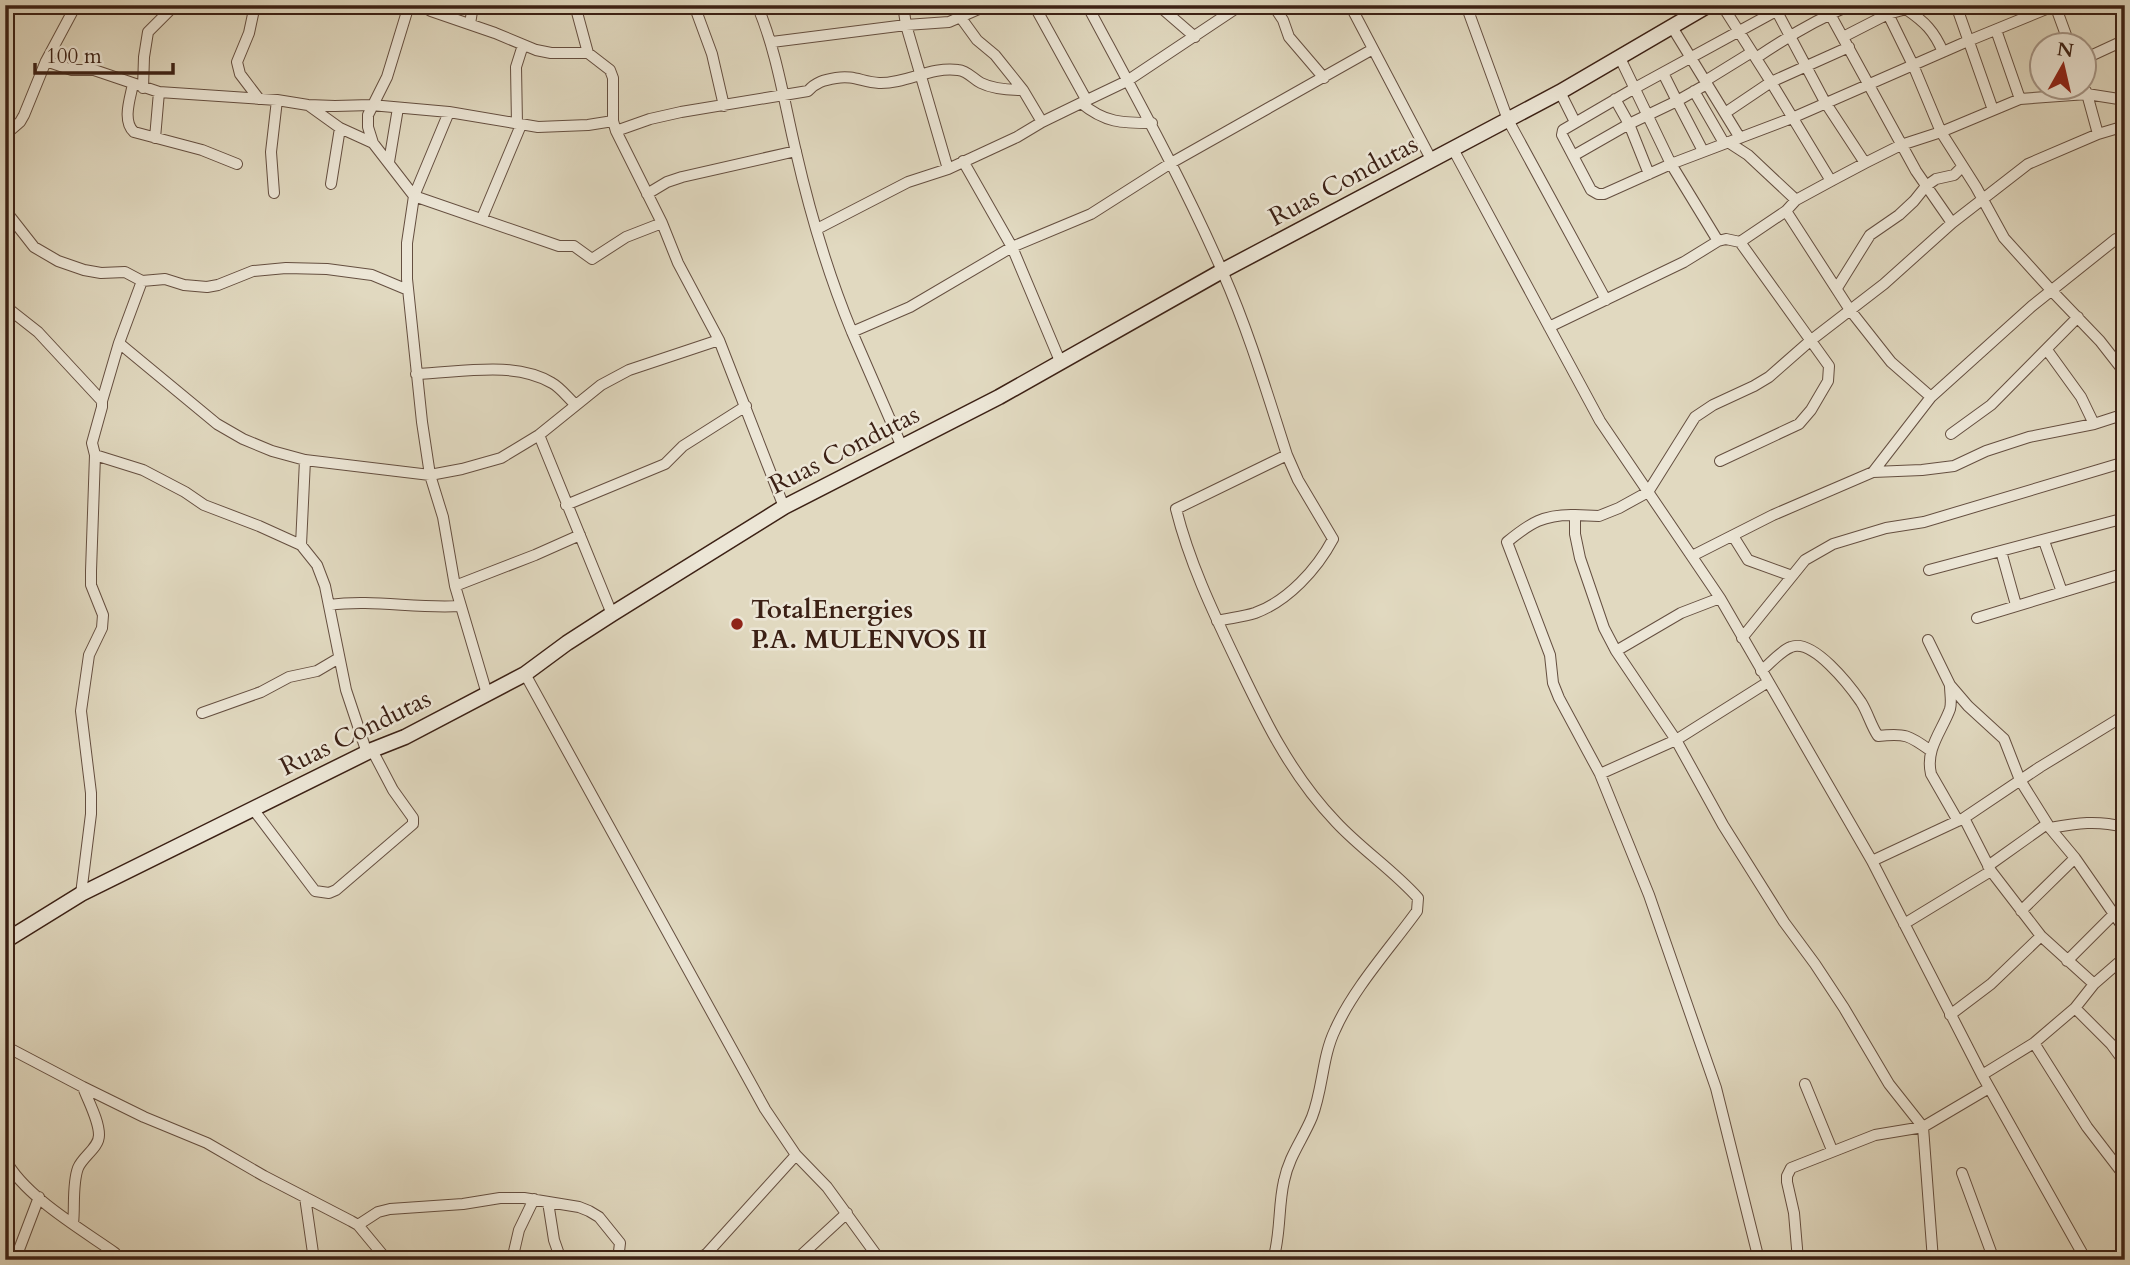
<svg xmlns="http://www.w3.org/2000/svg" width="2130" height="1265" font-family="Cardo,serif">
<rect width="100%" height="100%" fill="#e1d9c0"/>
<filter id="stains"><feTurbulence type="fractalNoise" baseFrequency=".00286" numOctaves="4"/><feColorMatrix values="0 0 0 0 .2 0 0 0 0 .09 0 0 0 0 .02 0 0 0 .5 -.17"/></filter>
<radialGradient id="worn" r=".72"><stop offset=".6" stop-color="#630" stop-opacity="0"/><stop offset="1" stop-color="#630" stop-opacity=".3"/></radialGradient>
<g fill="none" stroke-linecap="round" stroke-linejoin="round">
<defs>
<path id="street" d="M255 5 249 33 237 62 240 74 259 99
M421 5 431 11 495 33 536 50 551 53H588
M575 5 588 53 610 70 613 78V121L616 131 662 223 678 263 719 340 784 507
M694 5 712 54 724 106
M757 5C777 52 784 102 796 152 810 213 828 274 852 332
M903 5 906 25 948 169
M1034 5 1087 101
M1087 5C1134 93 1183 181 1223 273 1249 332 1267 393 1287 455L1176 509C1189 561 1212 610 1235 658 1263 717 1290 774 1336 822 1361 849 1393 870 1418 898L1417 911C1391 947 1353 989 1335 1030 1322 1057 1323 1089 1312 1117 1303 1139 1289 1156 1284 1181 1278 1206 1281 1234 1273 1260
M1158 5 1195 37
M1273 5 1283 20 1289 37 1324 78
M1350 5 1432 161
M1466 5 1508 120 1606 300
M1722 5 1771 82 1831 181 1796 200 1786 211
M1787 5 1635 88 1563 130 1562 135 1591 190 1598 194H1604L1671 164 1792 118 1968 41 2056 5
M1825 5 1916 171 1952 223
M1881 5 1888 14 1906 9C1925 22 1934 31 1943 52
M1956 5 1993 110
M2055 5 2070 46
M1774 6 1825 102 1865 163 1901 145 1941 132 2020 99 2087 94 2098 134
M1469 12 1484 5
M961 18 977 40 995 55 1023 90
M470 24 473 5
M1672 27 1740 138
M1996 30 2020 99
M1843 37 1888 14 1913 65 1941 132 1976 187 2004 238 2051 290 2100 341 2125 373
M772 42 906 25 949 22 988 5
M1620 58 1671 164 1718 241
M1756 58C1787 37 1817 19 1851 5
M2084 59 2125 40
M46 61 72 70H94L159 92 277 100 308 105 335 106 371 105 449 112 538 127 588 125 613 121
M1705 81 1752 52
M133 84C130 99 122 121 134 132L202 150 237 164
M143 88 144 57 148 32 175 5
M1694 91 1724 143
M2086 91 2087 94 2125 100
M1560 92 1575 122
M1615 99 1629 124 1649 174
M1081 103 1127 81 1241 5
M308 105 340 128 373 143 414 196 559 246H574L592 259 626 237 662 223
M449 112 414 196 407 243V279L422 422 430 475 443 517 455 586 487 694
M1725 113 1771 82 1849 47
M517 124 516 67 523 45
M616 131 650 119 681 112 808 91C816 82 824 80 836 78 854 75 862 82 879 83 906 84 931 66 958 70 968 71 973 79 981 83 993 89 1010 90 1023 90L1042 122 1081 103C1105 123 1122 123 1152 123
M5 135 20 122 24 115 46 61 76 5
M155 138 159 92
M1728 142 1748 155 1796 200
M373 143 368 127V115L387 77 409 5
M1453 149 1600 421 1720 598 1872 861 1982 1075 2086 1260
M1703 151 1677 101 1707 84
M1573 156 1629 124 1677 101 1663 73
M963 161 1012 247 1060 361
M389 162 398 108
M1831 181 1865 163
M331 184 340 128
M274 193 271 152 277 100
M647 194 667 182 682 177 796 151
M5 210 34 247 58 261 84 270 101 273 125 272 142 281 165 279 184 285 207 287 218 285 253 271 286 268 327 269 372 275 408 290
M482 218 521 125
M817 229 908 182 948 169 1017 137 1042 122
M1837 288 1870 235 1899 215 1914 201 1926 186 1936 179 1954 175 1962 167
M5 306 38 332 102 401V407L92 443 95 455 91 571V585L103 615 102 628 89 655 81 711 91 793V814L81 894
M1549 327 1684 262 1718 241 1726 239 1740 242 1786 211 1850 310 1891 362 1931 397
M119 343 217 424 243 439 272 451 305 460 430 475 462 469 501 458 539 435 601 385 629 370 719 340
M2047 350 2081 397 2094 424
M416 374C459 373 513 360 552 383 561 388 568 398 576 405
M102 401 119 343 142 281
M1951 434 1991 405 2078 317
M539 435 612 614
M902 447 852 332 910 307 1012 247 1091 214 1171 163 1373 49
M95 455 143 470 185 492 204 505 259 526 301 545
M305 460 301 545 317 565 325 586 346 690 367 753
M1720 461 1799 424 1811 410 1828 381 1829 366 1740 242
M1873 472 1931 397 2032 306 2116 239
M566 505 665 464 683 446 746 406
M1575 515 1599 516 1619 508 1648 492 1695 417 1713 405 1754 386 1769 377 1810 341 1884 284 1952 223 2028 164 2098 134 2125 126
M1733 536 1748 560 1792 576
M2044 541 2062 592
M2001 551 2016 605
M1692 556 1773 515 1873 472 1922 470 1954 466 1986 451 2029 437 2094 424 2125 414
M1929 570 2125 518
M455 586 535 555 580 535
M329 605C373 599 416 609 461 606
M1977 618 2125 573
M1217 621C1229 618 1243 617 1255 613 1288 601 1317 569 1333 539L1298 480 1287 455
M1742 638 1805 560 1833 544 1886 528 1924 522 2125 462
M1928 640 1950 685 1968 706 2004 739 2020 780 2050 828 2075 858 2125 930
M1616 651 1681 613 1720 598
M1761 671C1770 664 1780 651 1791 647 1813 638 1850 686 1861 702 1868 713 1871 726 1878 736 1905 733 1909 735 1931 751
M525 674 765 1109 796 1155 827 1187 880 1260
M1950 686C1950 693 1952 702 1950 709 1942 731 1925 749 1931 774L1958 821
M202 713 261 692 289 677 317 671 339 658
M1600 774 1676 740 1768 682
M253 809 315 891 329 893 336 890 413 824V818L393 790 372 750
M1964 818 1991 871 2041 936 2094 984
M2050 828C2078 823 2096 820 2125 827
M1872 861 1964 818 2040 767 2125 715
M1988 866 2047 824
M2021 911 2075 858
M1904 924 1991 871
M2067 961 2114 914
M2075 1008 2111 1044 2125 1063
M1950 1015 1991 984 2041 936
M2034 1043 2087 1127 2120 1170 2125 1171
M5 1046 83 1087 144 1117 207 1143 264 1176 351 1221 358 1225 387 1260
M1982 1075 2034 1043 2075 1008 2094 984 2125 957
M1805 1084 1832 1150
M5 1159C24 1196 81 1229 115 1253L120 1260
M1962 1173 1994 1260
M305 1197 314 1260
M548 1202 554 1240 561 1260
M73 1224C75 1207 72 1184 78 1168 83 1156 99 1148 99 1135 99 1120 88 1101 83 1087
M358 1225 378 1212 390 1209 463 1204 500 1198H524L579 1207 589 1211 599 1217 620 1243 618 1260
M706 1254 722 1260
M15 1260 39 1197
M512 1260 519 1230 534 1199
M701 1260 796 1155
M796 1260 847 1213
M1759 1260 1716 1088 1649 895 1600 774 1559 698 1553 683 1550 655 1507 542C1530 523 1544 514 1575 515V534L1580 558 1604 628 1616 651 1676 740 1723 825 1784 922 1815 964 1844 1008 1889 1084 1923 1127 1933 1260
M1798 1260 1794 1213 1787 1182V1176L1791 1168 1875 1135 1923 1127 1989 1088"/>
<path id="secondary" d="M5 941 81 894 372 750 405 737 525 674 567 643 612 614 784 507 999 397 1222 271 1560 92 1709 5"/>
</defs>
<use href="#street" stroke="#654f40" stroke-width="12"/>
<use href="#secondary" stroke="#3c2115" stroke-width="17"/>
<use href="#street" stroke="#ece6d6" stroke-width="10"/>
<use href="#secondary" stroke="#ece6d6" stroke-width="14"/>
</g>
<circle fill="#8f2418" stroke="#ece6d6" stroke-width="2.5" cx="737" cy="624" r="7"/>
<g text-anchor="middle" stroke-width="5" stroke-linejoin="round" paint-order="stroke">
<g font-size="26" fill="#3c2115" stroke="#ece6d6">
<text transform="translate(1343 180) rotate(-28)" y="9">Ruas Condutas</text>
<text transform="translate(844 449) rotate(-27)" y="9">Ruas Condutas</text>
<text transform="translate(355 732) rotate(-26)" y="9">Ruas Condutas</text>
</g>
<g font-size="26" font-weight="bold" fill="#3c2115" stroke="#ece6d6" text-anchor="start">
<text x="751" y="618">TotalEnergies<tspan x="751" dy="30">P.A. MULENVOS II</tspan></text>
</g>
</g>
<rect width="2130" height="1265" fill="none" stroke="#e1d9c0" stroke-width="28"/>
<rect x="7" y="7" width="2116" height="1251" fill="none" stroke="#3c2115" stroke-width="3.5"/>
<rect x="14" y="14" width="2102" height="1237" fill="none" stroke="#3c2115" stroke-width="2"/>
<g transform="translate(2063 66) rotate(8)"><circle r="33" fill="#ece6d6" stroke="#a69789" stroke-width="2"/>
<path d="M0-5L12 26L0 18L-12 26Z" fill="#8f2418"/>
<text y="-10" font-size="19" font-weight="bold" text-anchor="middle" fill="#3c2115">N</text>
</g>
<path d="M35 63v10h138v-10" fill="none" stroke="#3c2115" stroke-width="3.5"/>
<text x="46" y="63" font-size="21" fill="#3c2115" stroke="#ece6d6" stroke-width="5" paint-order="stroke">100 m</text>
<rect width="100%" height="100%" filter="url(#stains)"/>
<rect width="100%" height="100%" fill="url(#worn)"/>
</svg>
